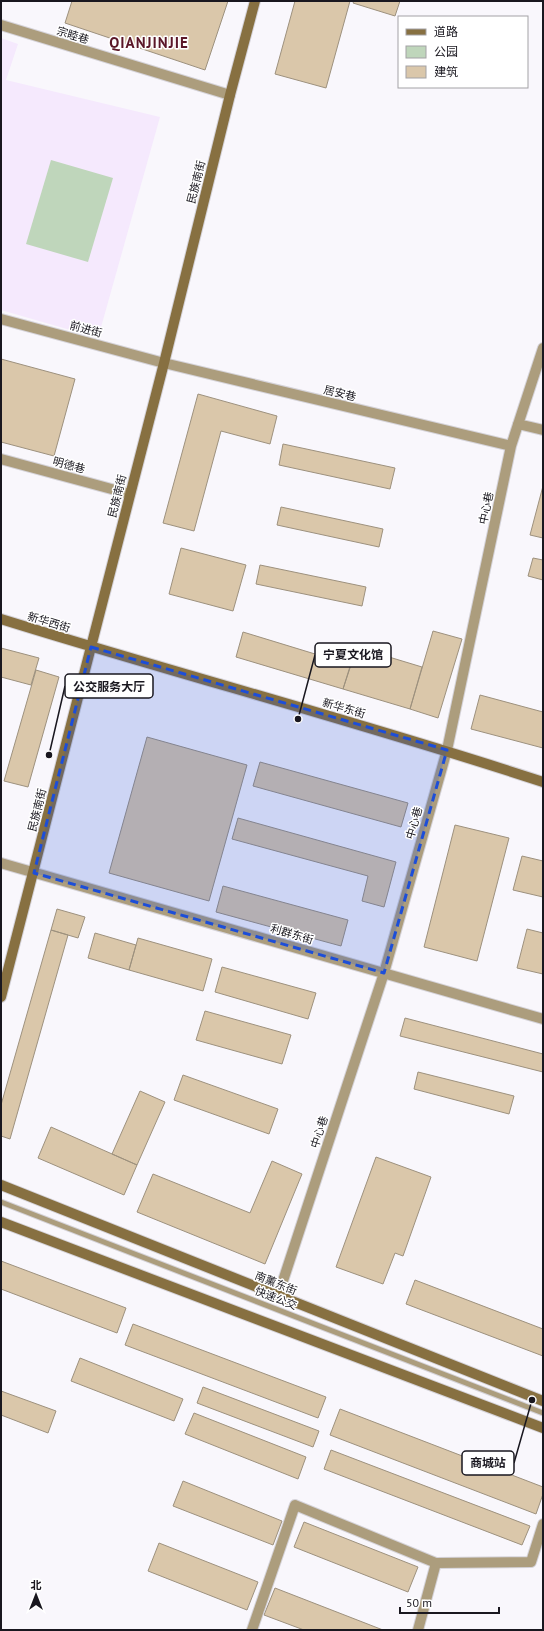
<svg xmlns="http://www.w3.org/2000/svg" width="544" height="1631" font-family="'PT Sans','Noto Sans SC',sans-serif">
<rect width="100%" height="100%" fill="#f9f7fc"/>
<path fill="#f5e9fd" d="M1 38 18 44 6 80 160 117 98 338 1 310Z"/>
<path fill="#bfd6bb" d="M51 160 113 178 88 262 26 244Z"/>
<path fill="#dac7aa" stroke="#9d917e" d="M72 1H228L205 70 65 23Z
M295 1H350L326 88 275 74Z
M354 1H400L395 16 353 3Z
M1 359 75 379 54 456 1 442Z
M198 394 277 416 270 444 221 431 194 531 163 523Z
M283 444 395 468 390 489 279 465Z
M543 486V538L530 535Z
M281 507 383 529 379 547 277 525Z
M181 548 246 565 233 611 169 594Z
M533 558 543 560V580L528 576Z
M260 565 366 587 362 606 256 584Z
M433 631 462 639 438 718 410 709Z
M243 632 351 665 343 689 236 657Z
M356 647 422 667 410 709 343 689Z
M1 648 39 658 31 685 1 677Z
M36 670 59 677 28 787 4 781Z
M480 695 543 712V748L471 729Z
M147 737 247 765 209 901 109 873Z
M260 762 408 803 401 827 253 786Z
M238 818 396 862 384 907 362 901 368 876 232 839Z
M455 825 509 838 477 961 424 947Z
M522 856 543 861V897L513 890Z
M223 886 348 920 341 946 216 912Z
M57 909 85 917 78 938 51 930Z
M527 929 543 933V974L517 968Z
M51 930 68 935 10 1139 1 1136V1105Z
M95 933 136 945 129 970 88 958Z
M138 938 212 959 203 991 129 970Z
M222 967 316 993 308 1019 215 992Z
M205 1011 291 1035 282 1064 196 1040Z
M405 1018 543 1054V1072L400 1036Z
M418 1072 514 1096 509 1114 414 1089Z
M183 1075 278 1109 269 1134 174 1100Z
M140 1091 165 1102 137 1165 112 1154Z
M51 1127 137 1165 124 1195 38 1158Z
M376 1157 431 1177 403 1256 395 1253 383 1284 336 1267Z
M272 1161 302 1174 265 1264 137 1212 153 1174 250 1213Z
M1 1261 126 1308 117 1333 1 1289Z
M415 1280 543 1329V1356L406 1304Z
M133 1324 326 1397 318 1418 125 1345Z
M80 1358 183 1399 174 1421 71 1381Z
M203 1387 319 1431 313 1447 197 1403Z
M1 1391 56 1411 48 1433 1 1415Z
M340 1409 543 1487V1494L536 1514 330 1435Z
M194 1413 306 1457 298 1479 185 1434Z
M331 1450 530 1526 522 1545 324 1469Z
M183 1481 282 1521 273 1545 173 1506Z
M304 1522 418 1567 408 1592 294 1547Z
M159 1543 258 1582 247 1610 148 1571Z
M275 1588 383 1630H304L264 1615Z"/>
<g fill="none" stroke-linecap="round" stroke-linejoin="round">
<defs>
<path id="lane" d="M1 1202 543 1413"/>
<path id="street" d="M1 25 230 95
M1 319 164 363 511 446
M518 424 543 430
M1 459 130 494
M1 863 543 1019
M278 1296 384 973 447 750 511 446 543 348
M436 1563 531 1562 543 1524
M252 1630 295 1505 436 1563 418 1630"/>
<path id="secondary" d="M1 619C181 675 364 723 543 782
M1 997 164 363 230 95 255 1
M1 1185 543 1401
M1 1222 543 1428"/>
</defs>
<use href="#lane" stroke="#d5d3d9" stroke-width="7"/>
<use href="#street" stroke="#d5d3d9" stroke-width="12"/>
<use href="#secondary" stroke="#d5d3d9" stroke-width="12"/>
<use href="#lane" stroke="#ac9d7d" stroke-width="5"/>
<use href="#street" stroke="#ac9d7d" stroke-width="10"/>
<use href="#secondary" stroke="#877041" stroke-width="10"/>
</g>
<path fill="#1d4ed8" fill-opacity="0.2" stroke="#1d4ed8" stroke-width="3" stroke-dasharray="8 5" stroke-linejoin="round" d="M91 647 447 750 384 973 34 873Z"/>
<g text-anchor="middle" stroke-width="3" stroke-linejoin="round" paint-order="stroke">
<g font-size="11" fill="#19171f" stroke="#fff">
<text transform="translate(73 35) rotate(17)" y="4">宗睦巷</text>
<text transform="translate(196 182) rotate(-76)" y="4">民族南街</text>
<text transform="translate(86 329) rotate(15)" y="4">前进街</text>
<text transform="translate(340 393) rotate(14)" y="4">居安巷</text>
<text transform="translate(69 465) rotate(15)" y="4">明德巷</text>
<text transform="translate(117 496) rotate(-76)" y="4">民族南街</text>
<text transform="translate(486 508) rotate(-78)" y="4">中心巷</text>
<text transform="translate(49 622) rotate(17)" y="4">新华西街</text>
<text transform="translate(344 708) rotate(16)" y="4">新华东街</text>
<text transform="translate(37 810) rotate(-76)" y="4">民族南街</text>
<text transform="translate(414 823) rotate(-74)" y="4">中心巷</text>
<text transform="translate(292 934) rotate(16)" y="4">利群东街</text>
<text transform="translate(319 1132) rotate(-72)" y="4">中心巷</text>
<text transform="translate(276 1283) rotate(22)" y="4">南薰东街</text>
<text transform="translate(276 1298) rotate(21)" y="4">快速公交</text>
</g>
<g font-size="15" font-weight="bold" letter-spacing="1" fill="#5b1728" stroke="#fff">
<text x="149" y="48">QIANJINJIE</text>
</g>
</g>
<path fill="none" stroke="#19171f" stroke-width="1.5" d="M298 719L315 655M49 755L65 686M532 1400L514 1463"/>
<g fill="#19171f" stroke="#fff" stroke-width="1.5">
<circle cx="298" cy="719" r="4"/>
<circle cx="49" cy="755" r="4"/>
<circle cx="532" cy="1400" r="4"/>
</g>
<g fill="#fff" stroke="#19171f" stroke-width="1.5">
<rect x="315" y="643" width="76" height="24" rx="4"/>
<rect x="65" y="674" width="88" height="24" rx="4"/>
<rect x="462" y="1451" width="52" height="24" rx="4"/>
</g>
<g font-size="12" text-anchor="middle" font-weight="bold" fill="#19171f">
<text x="353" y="659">宁夏文化馆</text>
<text x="109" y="691">公交服务大厅</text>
<text x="488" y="1467">商城站</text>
</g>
<rect width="544" height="1631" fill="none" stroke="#19171f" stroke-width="4"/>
<rect x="398" y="16" width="130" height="72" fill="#ffffff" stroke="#a3a2a5"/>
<rect x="406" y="29" width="20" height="6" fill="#877041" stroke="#a3a2a5"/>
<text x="434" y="36" font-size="12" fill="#19171f">道路</text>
<rect x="406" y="46" width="20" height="12" fill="#bfd6bb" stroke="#a3a2a5"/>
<text x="434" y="56" font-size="12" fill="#19171f">公园</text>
<rect x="406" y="66" width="20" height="12" fill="#dac7aa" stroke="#a3a2a5"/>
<text x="434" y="76" font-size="12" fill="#19171f">建筑</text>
<g transform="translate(36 1595)" stroke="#ffffff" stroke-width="3" paint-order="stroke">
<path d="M0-3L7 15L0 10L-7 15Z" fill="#19171f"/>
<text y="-6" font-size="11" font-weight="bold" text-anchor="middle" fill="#19171f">北</text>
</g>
<path d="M400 1607v6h99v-6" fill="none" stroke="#19171f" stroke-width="2"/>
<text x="406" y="1607" font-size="12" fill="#19171f" stroke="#ffffff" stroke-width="3" paint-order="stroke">50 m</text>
</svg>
